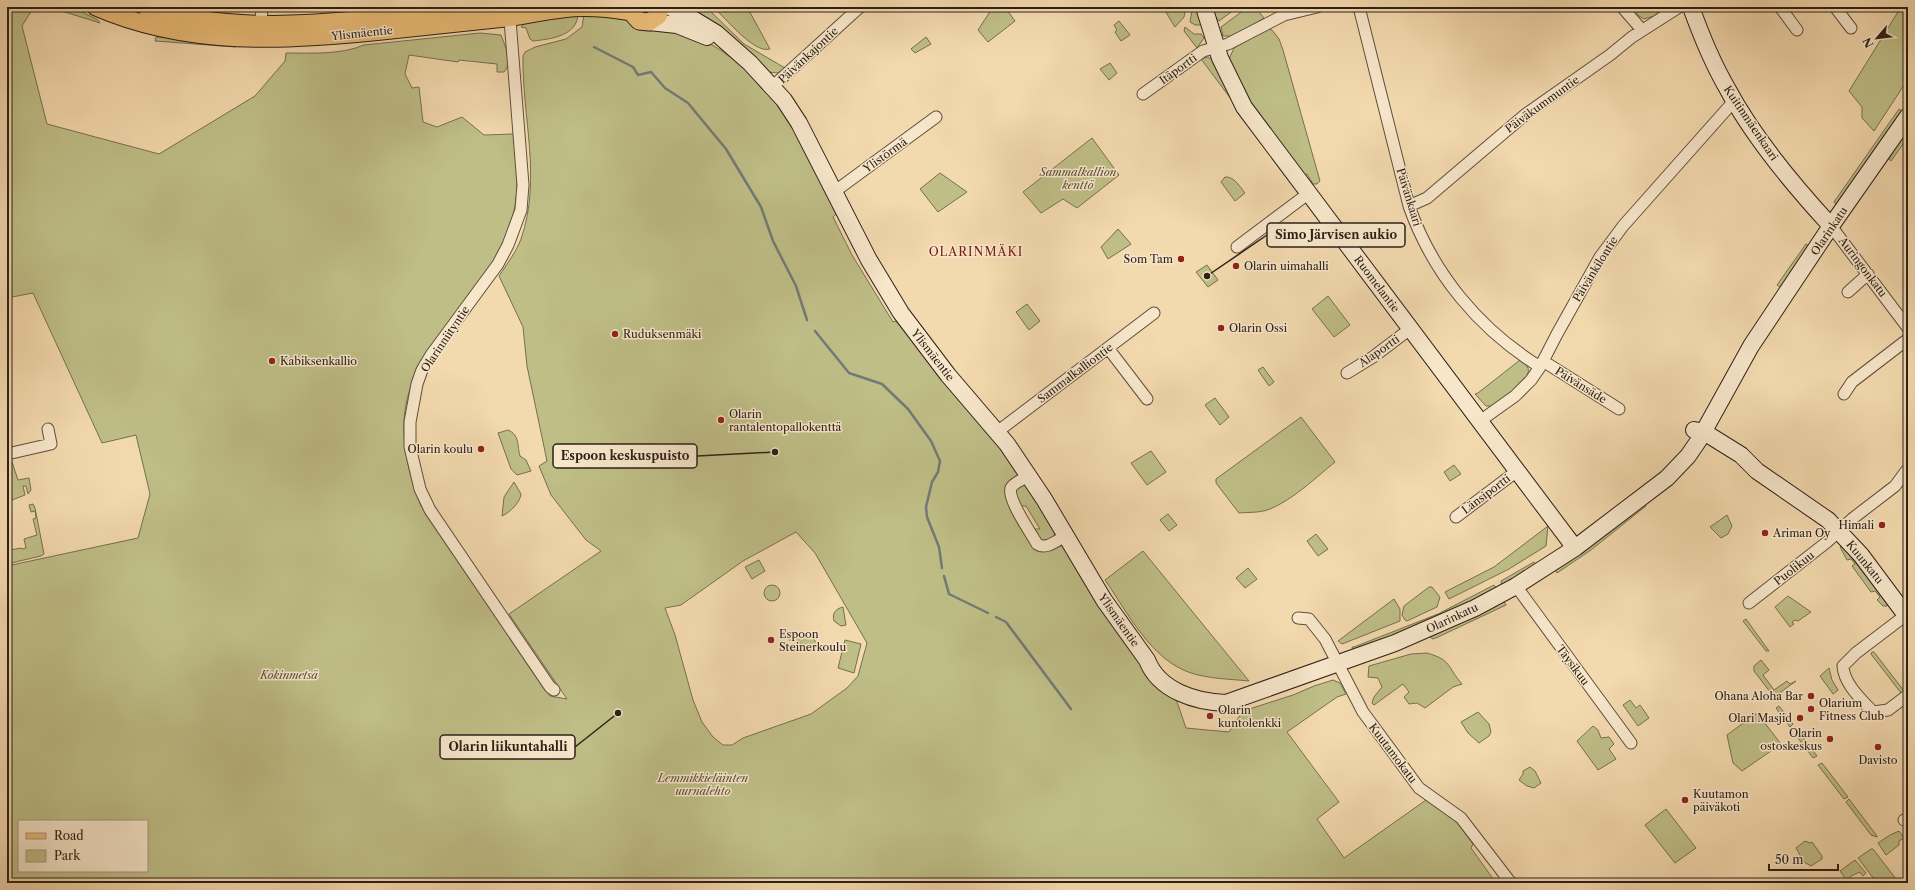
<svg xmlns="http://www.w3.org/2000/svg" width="1915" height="890" font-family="'Libre Caslon Text',serif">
<rect width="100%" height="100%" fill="#f3d9ae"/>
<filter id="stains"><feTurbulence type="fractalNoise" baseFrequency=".005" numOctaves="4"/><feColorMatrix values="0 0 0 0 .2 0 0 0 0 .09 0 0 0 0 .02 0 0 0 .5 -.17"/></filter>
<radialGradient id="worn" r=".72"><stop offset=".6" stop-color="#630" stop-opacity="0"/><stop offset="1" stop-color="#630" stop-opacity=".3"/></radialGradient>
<path fill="#bfbe87" stroke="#766f50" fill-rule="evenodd" d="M7 7H34L22 26 47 124 159 154 255 96 285 61 286 53C311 53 341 55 364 45L480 33 501 35C505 46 513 62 504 72H497V64L459 60 458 62 409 55 405 74 412 88 419 87 423 122 437 127 462 117 484 135 514 134C516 160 520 189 513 215 499 264 463 307 436 349 428 360 418 372 412 384 396 423 406 468 421 506L550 696 567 699 509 614 601 551 586 540 551 495 539 466 547 461 527 366 523 327 499 276C507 264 516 252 521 239 542 179 522 117 523 56L525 52 535 47 566 39 582 27 584 14 620 17 634 25 659 26 701 38 722 51 748 70 768 90 801 138 836 214 833 217 852 255 893 322 896 321 1016 466 1019 473 1010 485 1036 548 1058 543 1063 544 1176 699 1186 728 1229 732 1243 711 1293 695 1314 686 1333 680 1340 683 1346 694 1337 697 1287 732 1339 802 1317 819 1344 858 1426 800 1456 821 1473 844 1471 848 1496 883H7V566L138 538 150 494 136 435 102 443 33 293 7 298ZM796 532 815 553 867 643 858 676 847 688 811 714 743 738 732 745H723L713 737 702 722 693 700 675 635 665 608 681 605 743 561ZM19 821H147V871H19Z
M49 7H72L98 20 100 23Z
M679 7H706L744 44 785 68 778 73 768 72Z
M713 7H747L770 49C754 54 725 17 713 7Z
M993 7H1005L1015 21 988 42 978 30Z
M1168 7H1186L1184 17 1175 27 1164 9Z
M1212 7H1238L1219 21 1215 16Z
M1248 7H1255L1264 18 1234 36H1223L1221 27Z
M1642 7H1664L1654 16 1644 19 1636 14Z
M1901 7H1908V79L1874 131 1862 118V107L1849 91Z
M1196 9 1202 25H1195L1190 22 1192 10Z
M578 13C578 36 551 39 533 41L530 39 526 28 521 27 527 22Z
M1119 21 1130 35 1121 41 1115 32 1117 30 1114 25Z
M1185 27 1194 34H1201L1204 38 1197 48 1184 31Z
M1267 29 1272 30 1279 39 1283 50 1320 181 1317 184H1313L1307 174 1303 175 1253 109 1232 70 1229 59 1234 48Z
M156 37H168L236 44V47L155 41Z
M926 37 931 44 915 53 911 49Z
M1208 57 1214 61 1237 107 1201 59Z
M1110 63 1117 73 1109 80 1100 69Z
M1899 109 1902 111 1840 201 1836 204 1834 202Z
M1908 127V137L1891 161 1889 159Z
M1092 138 1119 175 1077 208 1063 199 1041 213 1023 192Z
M940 173 967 192 938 212 920 189Z
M1225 177C1234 176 1240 187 1245 193L1235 201 1221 182Z
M1118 229 1131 244 1108 259 1101 247Z
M1806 244 1809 246 1793 271 1780 287 1777 285Z
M1207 265 1218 280 1208 287 1196 272Z
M1328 296 1350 325 1334 337 1312 309Z
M1027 304 1040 321 1029 330 1016 312Z
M1520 360C1522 362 1526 363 1527 366 1536 379 1499 400 1491 406H1486L1475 394 1478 393Z
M1263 367 1274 382 1269 386 1258 370Z
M1215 398 1229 417 1220 425 1205 405Z
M1301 417 1335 462C1315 478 1294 499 1270 509 1260 513 1250 512 1239 513L1216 483V479Z
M508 430C520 435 517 446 520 456L526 460 531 471 517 475 511 469 498 433Z
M1151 451 1166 472 1147 485 1131 463Z
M11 459 18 480 29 478 31 490 28 494 26 486H23L25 495 12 500 7 478V461Z
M1454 465 1461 474 1450 481 1444 472Z
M514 482 521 494C520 503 510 512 502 516L504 497Z
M1025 484 1056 531C1054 537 1048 542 1041 542L1030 529H1040L1026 506H1017L1013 490Z
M29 505 33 504 35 508 44 554 41 556 7 564V539L10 550 21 548 22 549 26 548 24 539 37 535 33 519 36 518 35 511 31 512Z
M1645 505 1646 506 1591 550 1557 573 1554 568Z
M1168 514 1177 525 1169 531 1160 520Z
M1727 515 1732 526 1728 534 1721 538 1710 527Z
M1548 526 1546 546 1509 569 1449 599 1445 592 1494 567Z
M1316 534 1328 549 1318 556 1307 541Z
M1842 546 1887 602V606H1883L1877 600 1880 597 1875 591 1871 592 1852 566 1855 564 1851 559 1847 560 1840 547Z
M1143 551 1249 681C1230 679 1210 679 1191 673 1151 660 1128 613 1105 580Z
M759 560 765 571 752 579 745 567Z
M1534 562 1537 566 1502 588 1501 581Z
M1248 568 1257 579 1245 588 1236 578Z
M764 593a8 8 0 1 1 16 0a8 8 0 1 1-16 0Z
M1494 585 1498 590 1458 610 1353 652 1352 647H1354L1438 614Z
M1429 587H1432L1440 597 1437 607 1407 621 1405 620 1402 615 1404 606Z
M1788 596 1811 612 1798 621 1795 620 1792 622 1794 624 1790 627 1775 607Z
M1394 599 1400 609V621L1342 644 1338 641Z
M1503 600 1506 605 1438 637 1433 639 1430 637Z
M843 607 846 625 841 626 834 621C832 614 835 609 843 607Z
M1746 619 1769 651H1766L1743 621Z
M794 634 814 639 816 643 815 648 789 640 790 635Z
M845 640 861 644 854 673 838 668Z
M1872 652H1874L1904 691 1901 693 1871 654Z
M1427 653C1452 660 1447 667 1462 684L1453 687 1425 708 1417 703 1409 704 1404 697 1409 692 1403 684 1374 705 1372 703 1374 697 1382 687 1378 678 1368 677 1369 666 1411 654Z
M1761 660 1769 670 1763 675 1774 690 1787 681 1790 684 1796 681 1774 697 1754 671V666Z
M1829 668 1832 680 1838 690 1833 694 1820 676Z
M1630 700 1636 708 1640 705 1649 718 1638 726 1623 705Z
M1779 706 1793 724 1790 727 1776 708Z
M1478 712 1489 724 1491 732 1489 736 1479 743 1468 733 1461 722Z
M1757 713 1781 744 1742 771 1733 763 1727 735Z
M1593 726 1598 730 1601 738 1609 737 1614 744 1609 749 1616 759 1598 770 1577 741Z
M1798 731 1817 756 1813 758 1795 734Z
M1822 763 1848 797 1844 799 1818 765Z
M1530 767 1535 771 1541 783 1534 788 1527 786 1519 780 1523 774V771Z
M1849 799 1877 836V837L1871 835 1846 802Z
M1666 809 1696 848 1675 863 1645 825Z
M1899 831 1904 838 1899 841V845L1886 855 1878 843 1890 835Z
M1805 841 1810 843 1812 842 1822 856V859L1811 866 1804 862 1796 848Z
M1871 849H1873L1899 883H1877L1858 858Z
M1855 860 1866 873 1863 876 1860 872 1851 876 1847 881 1840 871Z"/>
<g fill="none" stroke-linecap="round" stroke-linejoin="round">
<path stroke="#727b76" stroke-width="2.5" d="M594 47 633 67 638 75 651 72 665 88 688 103 726 149 761 207 773 241 796 286 807 320
M815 331 849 373 882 384 908 409 931 441 940 461 938 472 932 482 926 507 927 517 939 547 942 568
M944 576 949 594 988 613
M996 617 1006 622 1071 709"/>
<defs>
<path id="street" d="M509 7 523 185 521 210 508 245 498 264 431 355 422 370 417 384 410 422V447L420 489 430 510 550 687 554 690
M1359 7 1409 206C1433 274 1479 329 1540 367
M1622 7 1642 30
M1780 7 1797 30
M1835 7 1851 28
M261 23 262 7
M773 86 860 7
M1143 94 1203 51 1228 44 1284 15 1317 7
M834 192 936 117
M1409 206 1427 198 1526 114 1610 55 1632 37 1679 7
M1831 226 1908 328
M1237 247 1309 193
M1848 292 1868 274
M1108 348 1147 399
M1543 361 1619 409
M1347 373 1373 357 1410 329
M1844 394 1852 382 1908 339
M1480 421 1515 396 1531 380 1540 367 1557 334 1600 257 1623 226 1734 101
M997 432 1154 313
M7 454 51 444 48 429
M1029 476C1024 479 1014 482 1011 488 1007 499 1031 533 1037 544 1046 550 1056 541 1065 536
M1456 517 1517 471
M1516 586 1631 743
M1749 603 1827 542 1852 519 1895 486 1906 471
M1906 615 1856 653 1843 666C1844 684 1861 699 1873 712L1888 710 1908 695
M1298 618 1309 619 1325 639 1363 712 1419 788 1461 818 1511 883
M1904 820H1908"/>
<path id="secondary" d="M669 7 683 13 716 33 750 63 784 100 799 123 869 260 901 313 948 375 1007 444 1044 499 1104 600 1147 660C1159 691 1196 702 1226 703L1395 643 1475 608 1516 586 1575 548 1667 478 1688 456 1699 440 1751 346 1831 226 1908 116
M1204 7 1220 58 1244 107 1575 548
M1691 7C1701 35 1712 62 1727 88 1752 135 1795 187 1831 226
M649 22 677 25 707 37
M1694 430 1704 432 1741 455 1757 471 1828 520 1861 555 1908 618"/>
<path id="primary" d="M96 7C188 47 285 41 382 31 423 27 464 22 505 18 524 16 543 11 562 9 585 6 608 8 631 12L639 21 649 22 658 16 661 7
M146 7C250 40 366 18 473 7"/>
</defs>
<use href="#street" stroke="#5e4e3e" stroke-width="13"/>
<use href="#secondary" stroke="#2d2018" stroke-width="18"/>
<use href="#primary" stroke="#2d2018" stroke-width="19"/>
<use href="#street" stroke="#f7e6ca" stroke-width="11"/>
<use href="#secondary" stroke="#f7e6ca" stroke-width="16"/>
<use href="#primary" stroke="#eabc77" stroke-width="17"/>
</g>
<g fill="#8f2418" stroke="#f7e6ca" stroke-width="1.5">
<circle cx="1181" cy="259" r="4"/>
<circle cx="1236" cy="266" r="4"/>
<circle cx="1221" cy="328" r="4"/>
<circle cx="615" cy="334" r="4"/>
<circle cx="272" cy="361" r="4"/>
<circle cx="721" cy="420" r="4"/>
<circle cx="481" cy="449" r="4"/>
<circle cx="1882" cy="525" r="4"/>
<circle cx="1765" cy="533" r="4"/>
<circle cx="771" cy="640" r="4"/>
<circle cx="1811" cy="696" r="4"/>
<circle cx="1811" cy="709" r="4"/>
<circle cx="1210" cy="716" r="4"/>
<circle cx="1800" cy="718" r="4"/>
<circle cx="1830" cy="739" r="4"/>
<circle cx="1878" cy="747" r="4"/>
<circle cx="1685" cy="800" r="4"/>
</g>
<g text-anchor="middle" stroke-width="3" stroke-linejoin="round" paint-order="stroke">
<g font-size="11" fill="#2d2018" stroke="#f7e6ca">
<text transform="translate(362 33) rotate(-6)" y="4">Ylismäentie</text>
<text transform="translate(808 55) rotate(-43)" y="4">Päivänkajontie</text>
<text transform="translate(1178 69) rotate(-36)" y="4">Itäportti</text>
<text transform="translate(1542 104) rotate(-36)" y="4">Päiväkummuntie</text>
<text transform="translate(1751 123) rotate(56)" y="4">Kuitinmäenkaari</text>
<text transform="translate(885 155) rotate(-36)" y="4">Ylistörmä</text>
<text transform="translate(1409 197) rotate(73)" y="4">Päivänkaari</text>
<text transform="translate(1829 231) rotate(-56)" y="4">Olarinkatu</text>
<text transform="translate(1863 267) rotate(53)" y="4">Auringonkatu</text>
<text transform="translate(1595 269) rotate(-58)" y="4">Päivänkilontie</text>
<text transform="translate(1377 284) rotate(53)" y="4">Ruomelantie</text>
<text transform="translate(445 339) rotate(-56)" y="4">Olarinniityntie</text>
<text transform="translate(1379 351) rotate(-35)" y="4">Alaportti</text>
<text transform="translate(933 355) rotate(52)" y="4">Ylismäentie</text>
<text transform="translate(1075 373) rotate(-37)" y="4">Sammalkalliontie</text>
<text transform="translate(1581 385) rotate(32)" y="4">Päivänsäde</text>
<text transform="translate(1486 494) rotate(-37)" y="4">Länsiportti</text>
<text transform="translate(1865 562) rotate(51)" y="4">Kuunkatu</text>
<text transform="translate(1794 568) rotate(-38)" y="4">Puolikuu</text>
<text transform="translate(1452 618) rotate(-25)" y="4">Olarinkatu</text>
<text transform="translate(1119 620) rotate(55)" y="4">Ylismäentie</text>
<text transform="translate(1573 665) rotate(53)" y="4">Täysikuu</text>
<text transform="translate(1393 753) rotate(53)" y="4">Kuutamokatu</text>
</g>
<g font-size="11" font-style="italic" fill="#594f39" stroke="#f7e6ca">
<text x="1078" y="176">Sammalkallion<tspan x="1078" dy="13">kenttö</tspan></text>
<text x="289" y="679">Kokinmetsä</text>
<text x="703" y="782">Lemmikkieläinten<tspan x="703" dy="13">uurnalehto</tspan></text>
</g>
<g font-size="11" fill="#2d2018" stroke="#f7e6ca" text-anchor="start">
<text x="1173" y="263" text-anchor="end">Som Tam</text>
<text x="1244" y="270">Olarin uimahalli</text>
<text x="1229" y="332">Olarin Ossi</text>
<text x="623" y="338">Ruduksenmäki</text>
<text x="280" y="365">Kabiksenkallio</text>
<text x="729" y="418">Olarin<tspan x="729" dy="13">rantalentopallokenttä</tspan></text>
<text x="473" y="453" text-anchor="end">Olarin koulu</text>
<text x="1874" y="529" text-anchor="end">Himali</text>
<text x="1773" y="537">Ariman Oy</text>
<text x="779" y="638">Espoon<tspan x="779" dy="13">Steinerkoulu</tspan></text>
<text x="1803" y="700" text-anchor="end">Ohana Aloha Bar</text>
<text x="1819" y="707">Olarium<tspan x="1819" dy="13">Fitness Club</tspan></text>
<text x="1218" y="714">Olarin<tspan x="1218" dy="13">kuntolenkki</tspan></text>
<text x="1792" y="722" text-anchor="end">Olari Masjid</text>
<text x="1822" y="737" text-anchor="end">Olarin<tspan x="1822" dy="13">ostoskeskus</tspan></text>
<text x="1878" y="764" text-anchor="middle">Davisto</text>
<text x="1693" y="798">Kuutamon<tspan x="1693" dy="13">päiväkoti</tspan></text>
</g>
<g font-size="12" letter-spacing="1" fill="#7a1f14" stroke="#f7e6ca">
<text x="976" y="256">OLARINMÄKI</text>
</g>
</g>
<path fill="none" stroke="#2d2018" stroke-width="1.5" d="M1207 276L1267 235M775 452L697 456M618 713L575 747"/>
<g fill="#2d2018" stroke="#f7e6ca" stroke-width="1.5">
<circle cx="1207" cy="276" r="4"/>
<circle cx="775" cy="452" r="4"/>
<circle cx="618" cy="713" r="4"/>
</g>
<g fill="#f7e6ca" stroke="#2d2018" stroke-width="1.5">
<rect x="1267" y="223" width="138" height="24" rx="4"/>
<rect x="553" y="444" width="144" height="24" rx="4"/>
<rect x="440" y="735" width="135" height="24" rx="4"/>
</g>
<g font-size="12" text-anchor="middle" font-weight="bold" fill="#2d2018">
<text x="1336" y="239">Simo Järvisen aukio</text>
<text x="625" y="460">Espoon keskuspuisto</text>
<text x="508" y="751">Olarin liikuntahalli</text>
</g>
<rect width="1915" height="890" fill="none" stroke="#f3d9ae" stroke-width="24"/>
<rect x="8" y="8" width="1899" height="874" fill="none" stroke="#2d2018" stroke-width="2"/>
<rect x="12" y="12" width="1891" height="866" fill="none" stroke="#2d2018"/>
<rect x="18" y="820" width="130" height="52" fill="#f7e6ca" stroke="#a69783"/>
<rect x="26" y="833" width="20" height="6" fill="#eabc77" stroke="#a69783"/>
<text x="54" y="840" font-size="12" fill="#2d2018">Road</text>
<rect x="26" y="850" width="20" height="12" fill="#bfbe87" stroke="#a69783"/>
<text x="54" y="860" font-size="12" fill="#2d2018">Park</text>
<g transform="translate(1877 38) rotate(242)" stroke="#f7e6ca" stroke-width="3" paint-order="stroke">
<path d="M0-3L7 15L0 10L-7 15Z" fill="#2d2018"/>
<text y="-6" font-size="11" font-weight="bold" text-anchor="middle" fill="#2d2018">N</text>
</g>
<path d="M1769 864v6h69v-6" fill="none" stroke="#2d2018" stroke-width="2"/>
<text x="1775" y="864" font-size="12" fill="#2d2018" stroke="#f7e6ca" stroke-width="3" paint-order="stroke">50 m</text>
<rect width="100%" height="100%" filter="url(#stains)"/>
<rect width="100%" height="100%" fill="url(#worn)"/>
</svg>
